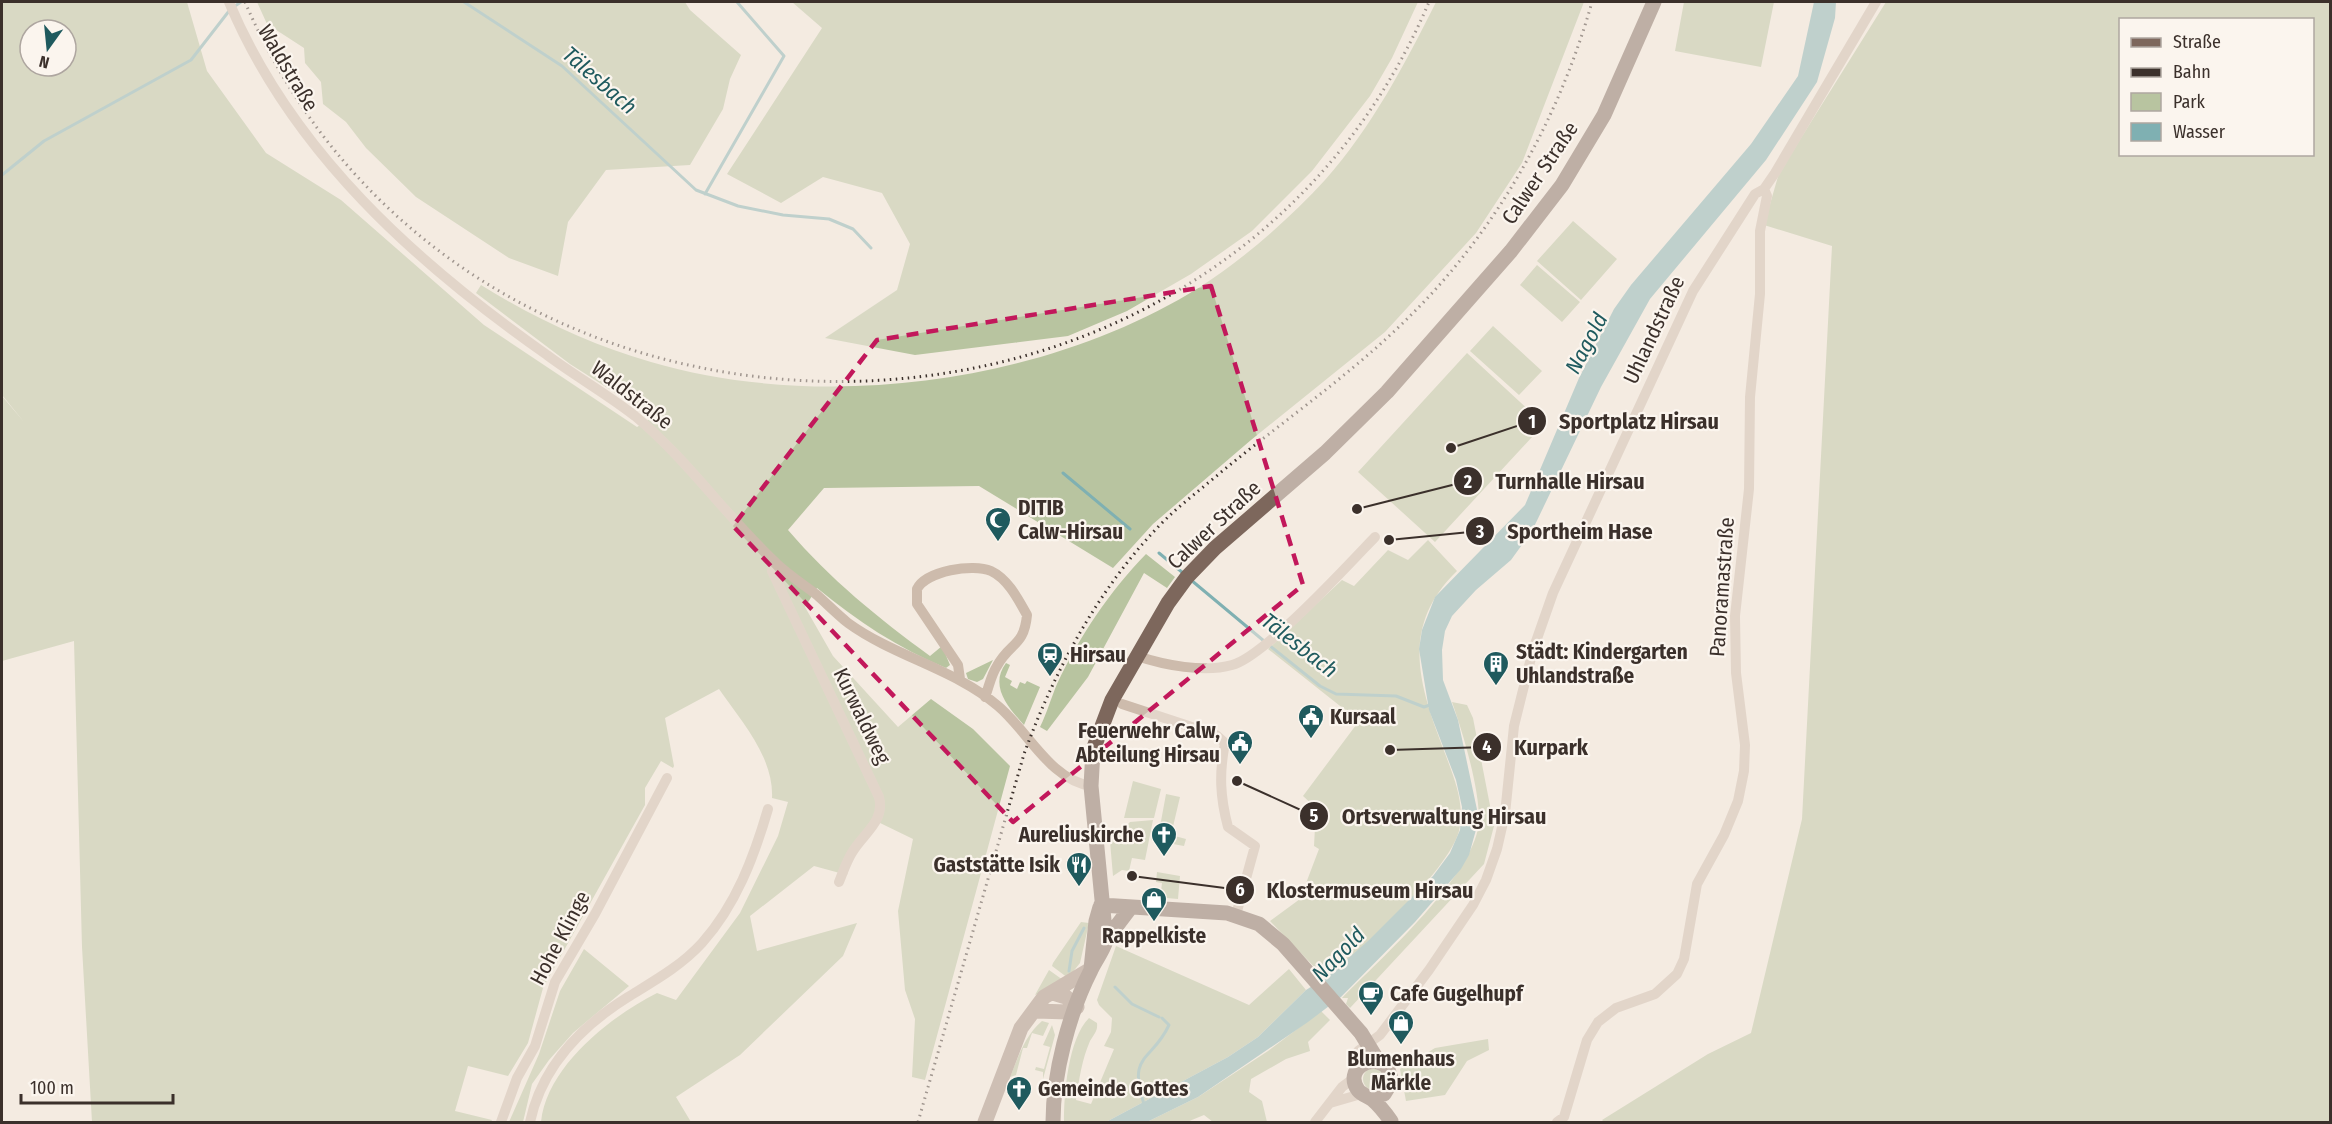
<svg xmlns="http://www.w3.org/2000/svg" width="2332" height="1124" font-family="'Fira Sans Condensed',sans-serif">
<rect width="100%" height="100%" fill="#f4ebe1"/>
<path fill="#b8c4a0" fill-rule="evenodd" d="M2 2H187L207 71 266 153 341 200 484 325 637 427 653 417 570 364 476 293 481 285C534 318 591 345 651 362 826 413 1046 383 1200 287 1245 258 1289 219 1325 180 1372 127 1405 64 1436 2H1584L1522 163 1476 233 1385 332 1251 440 1153 524 1113 568 979 486 824 488 788 530C830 579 878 618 930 656L942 646 950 665 946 668C898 648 857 621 817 588L805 607 833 656 898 727 931 699 973 729 1010 766 925 1080 912 1077 915 1019 905 990 898 911 913 839 878 822 853 854 847 875 814 866 750 916 757 951 857 923 843 956 740 1055 676 1097 691 1122H541C547 1066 610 1017 657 993L676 1000 740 913 778 836 788 802 772 798C774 757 741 721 719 689L665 718 674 766 673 768 661 761 645 788V805L543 988 528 1043 508 1076 468 1066 455 1111 492 1120 491 1122H92L82 947 74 641 2 661V396L24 422 2 395ZM30 30H66V66H30Z
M257 2H685L690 10 741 55 730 79 723 109 690 165 606 170 568 222 558 276 509 258 416 197 366 148 346 122 323 104 321 82 305 63 304 48 267 24Z
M792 2H1418L1392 58 1370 96 1312 171 1252 231 1191 274 1127 311 1068 336 915 355 825 338 897 290 910 244 882 193 823 177 781 203 727 174 822 28Z
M1684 2H1774L1761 67 1675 51Z
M1886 2H2330V1122H1604L1602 1120 1708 1054 1751 1033 1802 819 1832 246 1764 225 1779 173ZM2120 20H2312V154H2120Z
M1573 221 1617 259 1581 300 1537 261Z
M1537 265 1580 302 1562 322 1520 285Z
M1493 326 1542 371 1519 395 1470 351Z
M1467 353 1544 424 1435 542 1358 472Z
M1428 540 1457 571C1398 628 1420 688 1446 756 1455 780 1465 805 1459 831 1449 870 1358 955 1324 977L1270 921 1300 899 1319 849 1314 846 1316 808 1303 796 1359 721 1268 649 1342 580 1354 586 1388 550 1408 560Z
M1146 554 1175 577 1167 588 1144 573 1088 677 1047 731 1040 727C1047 713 1051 698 1057 684 1079 637 1110 591 1146 554Z
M993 660 983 679 977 682 968 679 966 673Z
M1006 663 1010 665 1005 677 1012 681 1010 685 1017 689 1020 682 1025 684 1027 681 1040 687 1024 725C1008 707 989 686 1006 663Z
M1452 702 1467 705 1473 718 1494 826 1484 864 1350 1008 1346 1004 1348 998H1342C1379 960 1479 872 1479 819 1479 787 1463 733 1452 702Z
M1133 781 1161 789 1154 818H1124Z
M1166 794 1180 797 1171 835 1186 839 1184 846 1151 840 1153 831 1159 832Z
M1153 820 1145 860 1132 858 1129 871 1122 870 1113 876 1109 830 1123 829 1130 822Z
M1157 872 1180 876 1178 899 1155 897 1156 890 1161 891 1162 883 1156 882Z
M1081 922 1089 923 1080 963 1068 978 1052 966 1053 963Z
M1116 946 1249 1005 1289 969 1306 990 1258 1037 1228 1057 1106 1122H1064C1064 1094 1068 1039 1089 1018L1097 1023C1098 1031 1094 1034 1090 1041 1082 1059 1079 1080 1076 1100L1091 1104 1114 1049 1104 1046 1111 1032 1112 1018 1099 1005 1097 1000Z
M584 949 629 986 573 1033 549 1060 532 1084 523 1122H509L539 1054 560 991Z
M1049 970 1063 980 1056 987 1035 995Z
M1321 1011 1330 1020 1308 1042 1310 1051 1286 1059 1251 1079 1249 1092 1262 1101 1267 1122H1213L1204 1115 1187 1122H1147L1198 1097 1268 1051Z
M1042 1021 1049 1023 1043 1036 1032 1033 1027 1048H1023L1016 1075 1010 1077C1018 1058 1025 1035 1042 1021Z
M1052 1025 1055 1035 1043 1079V1072L1035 1070 1036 1067 1044 1069 1050 1047 1043 1045Z
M1488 1039 1489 1050 1467 1061 1445 1095 1406 1101 1400 1069 1435 1048Z
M1363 1079a11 11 0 1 1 22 0a11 11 0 1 1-22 0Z"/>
<path fill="#7fb0b2" d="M1814 2H1836L1835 18 1817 82 1766 160 1650 299 1601 387 1532 531 1511 560 1476 590 1452 616 1445 631 1442 650 1443 680 1458 720 1479 819 1469 855 1461 869 1415 922 1341 997 1308 1022 1198 1097 1147 1122H1106L1228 1057 1258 1037 1306 990 1328 976 1369 940 1433 876 1450 853 1460 830 1462 807 1456 780 1429 710 1419 649 1422 630 1435 597 1525 505 1579 378 1614 309 1631 285 1751 144 1798 76Z"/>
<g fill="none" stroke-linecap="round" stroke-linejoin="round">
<path stroke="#7fb0b2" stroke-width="3" d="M464 2 562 66 696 190 738 206 783 215 829 219 853 229 871 248
M235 6 241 2
M2 175 44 141 191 60 229 11
M705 194 784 56 737 2
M1063 473 1130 529
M1159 553 1183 573
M1191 580 1264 641
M1269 645 1320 686 1336 694 1396 696 1424 707 1430 705
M1069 971 1072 951 1084 928
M1115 987 1132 1004 1159 1017
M1144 1104C1127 1053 1152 1062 1169 1025L1162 1018"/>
<path stroke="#cdbbac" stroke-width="10" d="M229 2C292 152 416 263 547 355 575 376 607 394 635 416 687 459 726 516 775 562 787 574 803 584 817 595 827 604 837 614 848 623 895 657 955 669 998 706 1028 731 1050 780 1091 786
M776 563 772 571 879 797C885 821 865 832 853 851 847 860 843 872 839 882
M1137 656C1164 665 1204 673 1232 665 1265 656 1349 564 1375 537
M960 679 958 665 917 604V589C926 571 973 563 991 571 1008 579 1018 599 1027 615 1024 647 1010 642 997 666 991 675 989 687 985 697
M1122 704 1216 735 1225 743C1219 773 1220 797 1228 827L1255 846 1236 915
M1358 1051 1380 1035 1429 970 1473 905 1486 880 1497 849 1505 814 1514 726 1533 650 1553 593 1693 291 1755 194 1764 189 1775 173 1876 2
M1330 1103 1361 1094
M501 1122 517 1078 535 1046 555 982 595 914 667 778
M530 1122C542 1066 580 1027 628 997 654 981 681 966 702 943 736 905 754 857 768 809
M1315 1122 1342 1087 1354 1078
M1557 1122 1564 1117 1587 1040 1598 1022 1616 1008 1655 994 1677 974 1684 959 1697 884 1724 835 1738 801 1744 771 1745 745 1736 673 1735 616 1749 489 1750 397 1760 294V231L1767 196 1764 189"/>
<path stroke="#a18a7d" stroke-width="15" d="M1036 1011 1068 1012 1077 1007 1066 997 1053 993
M985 1122 1021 1028 1044 997 1091 969"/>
<path stroke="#7d675c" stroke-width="15" d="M1101 905 1227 913 1259 924 1283 944 1361 1033 1378 1061
M1106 940 1131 907
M1091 969 1096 921 1100 907
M1370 1098 1384 1094 1392 1081 1387 1067C1371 1052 1344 1070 1358 1090 1362 1095 1368 1096 1373 1100 1380 1106 1386 1114 1391 1121
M1053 1122C1053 1074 1069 1013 1091 970 1096 959 1102 953 1106 941L1091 786 1093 750 1112 700 1168 603 1187 577 1215 548 1325 453 1387 392 1511 251 1562 185 1604 115 1654 2"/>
<path stroke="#3b302b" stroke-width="3" stroke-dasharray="1.5 4.5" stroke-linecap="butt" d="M245 2C462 507 1214 509 1429 2
M918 1122 1024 754C1054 672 1097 591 1158 527 1177 507 1199 491 1220 473 1283 421 1352 374 1410 316 1497 230 1559 119 1592 2"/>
</g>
<path d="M0 0H2332V1124H0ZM1211 286 1303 585 1013 822 733 526 877 340Z" fill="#f4ebe1" fill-opacity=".55" fill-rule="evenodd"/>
<path fill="none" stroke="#c2185b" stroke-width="4.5" stroke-dasharray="12 8" stroke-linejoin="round" d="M1211 286 1303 585 1013 822 733 526 877 340Z"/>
<defs>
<symbol id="mosque-pin" viewBox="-11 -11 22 30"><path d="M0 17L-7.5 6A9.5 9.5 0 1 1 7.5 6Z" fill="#1f5a5e" stroke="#fbf5ee"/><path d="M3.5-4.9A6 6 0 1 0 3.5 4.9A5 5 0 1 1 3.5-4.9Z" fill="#fff"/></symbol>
<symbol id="station-pin" viewBox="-11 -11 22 30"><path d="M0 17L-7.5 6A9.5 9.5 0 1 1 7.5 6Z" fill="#1f5a5e" stroke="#fbf5ee"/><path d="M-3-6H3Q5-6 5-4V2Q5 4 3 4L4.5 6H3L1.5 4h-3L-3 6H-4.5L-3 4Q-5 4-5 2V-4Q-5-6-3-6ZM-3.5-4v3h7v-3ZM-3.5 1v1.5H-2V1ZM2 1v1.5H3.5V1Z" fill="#fff"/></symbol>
<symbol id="building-pin" viewBox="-11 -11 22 30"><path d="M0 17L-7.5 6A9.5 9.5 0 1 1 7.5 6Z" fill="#1f5a5e" stroke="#fbf5ee"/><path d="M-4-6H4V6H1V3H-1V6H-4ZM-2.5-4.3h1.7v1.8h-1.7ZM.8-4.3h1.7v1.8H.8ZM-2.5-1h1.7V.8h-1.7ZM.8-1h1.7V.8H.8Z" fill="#fff"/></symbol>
<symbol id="civic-pin" viewBox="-11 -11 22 30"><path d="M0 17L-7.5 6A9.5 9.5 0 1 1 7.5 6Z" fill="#1f5a5e" stroke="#fbf5ee"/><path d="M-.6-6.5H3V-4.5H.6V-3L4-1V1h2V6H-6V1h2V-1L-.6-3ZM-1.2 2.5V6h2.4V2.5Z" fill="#fff"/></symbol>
<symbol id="church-pin" viewBox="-11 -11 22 30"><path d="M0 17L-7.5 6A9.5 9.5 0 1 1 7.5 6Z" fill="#1f5a5e" stroke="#fbf5ee"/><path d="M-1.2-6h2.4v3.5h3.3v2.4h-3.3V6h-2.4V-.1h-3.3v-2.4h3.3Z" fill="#fff"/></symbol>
<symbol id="restaurant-pin" viewBox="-11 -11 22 30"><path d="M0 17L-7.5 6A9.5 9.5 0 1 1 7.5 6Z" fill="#1f5a5e" stroke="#fbf5ee"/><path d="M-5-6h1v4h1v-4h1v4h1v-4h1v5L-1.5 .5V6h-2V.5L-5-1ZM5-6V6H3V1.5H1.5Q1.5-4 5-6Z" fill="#fff"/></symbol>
<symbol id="shop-pin" viewBox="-11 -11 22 30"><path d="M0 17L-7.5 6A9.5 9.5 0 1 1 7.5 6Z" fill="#1f5a5e" stroke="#fbf5ee"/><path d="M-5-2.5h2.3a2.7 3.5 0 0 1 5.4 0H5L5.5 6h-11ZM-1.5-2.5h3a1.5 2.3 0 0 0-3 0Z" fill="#fff"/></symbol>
<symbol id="cafe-pin" viewBox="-11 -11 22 30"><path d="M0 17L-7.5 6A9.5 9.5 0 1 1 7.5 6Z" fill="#1f5a5e" stroke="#fbf5ee"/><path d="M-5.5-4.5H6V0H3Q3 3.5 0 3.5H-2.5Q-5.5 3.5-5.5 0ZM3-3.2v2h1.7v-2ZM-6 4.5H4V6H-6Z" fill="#fff"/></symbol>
</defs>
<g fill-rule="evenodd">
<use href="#mosque-pin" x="983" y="505" width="30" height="40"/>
<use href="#station-pin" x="1035" y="640" width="30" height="40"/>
<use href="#building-pin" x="1481" y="649" width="30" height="40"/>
<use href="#civic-pin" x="1296" y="702" width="30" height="40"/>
<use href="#civic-pin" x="1225" y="728" width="30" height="40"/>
<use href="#church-pin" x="1149" y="820" width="30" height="40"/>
<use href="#restaurant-pin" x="1064" y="850" width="30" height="40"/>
<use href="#shop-pin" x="1139" y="885" width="30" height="40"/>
<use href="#cafe-pin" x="1356" y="979" width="30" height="40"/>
<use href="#shop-pin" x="1386" y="1008" width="30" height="40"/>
<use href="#church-pin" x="1004" y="1074" width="30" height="40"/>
</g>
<g text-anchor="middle" stroke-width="4.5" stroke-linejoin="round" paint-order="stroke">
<g font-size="21" fill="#3b302b" stroke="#fbf5ee">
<text transform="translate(288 68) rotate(59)" y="7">Waldstraße</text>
<text transform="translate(1540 173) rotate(-56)" y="7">Calwer Straße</text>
<text transform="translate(1654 330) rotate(-65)" y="7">Uhlandstraße</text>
<text transform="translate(632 395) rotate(38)" y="7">Waldstraße</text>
<text transform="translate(1214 525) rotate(-43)" y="7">Calwer Straße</text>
<text transform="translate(1722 587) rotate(-86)" y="7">Panoramastraße</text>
<text transform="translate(862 716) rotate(64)" y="7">Kurwaldweg</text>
<text transform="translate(560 938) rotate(-62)" y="7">Hohe Klinge</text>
</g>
<g font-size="21" font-weight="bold" fill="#3b302b" stroke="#fbf5ee" text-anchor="start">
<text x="1018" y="515">DITIB<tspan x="1018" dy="24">Calw-Hirsau</tspan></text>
<text x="1516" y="659">Städt: Kindergarten<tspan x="1516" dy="24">Uhlandstraße</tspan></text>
<text x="1070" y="662">Hirsau</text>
<text x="1330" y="724">Kursaal</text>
<text x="1220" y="738" text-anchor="end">Feuerwehr Calw,<tspan x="1220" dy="24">Abteilung Hirsau</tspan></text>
<text x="1144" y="842" text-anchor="end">Aureliuskirche</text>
<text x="1060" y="872" text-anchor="end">Gaststätte Isik</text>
<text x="1154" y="943" text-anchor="middle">Rappelkiste</text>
<text x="1390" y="1001">Cafe Gugelhupf</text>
<text x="1401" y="1066" text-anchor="middle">Blumenhaus<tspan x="1401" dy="24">Märkle</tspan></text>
<text x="1038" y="1096">Gemeinde Gottes</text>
</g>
<g font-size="22" font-style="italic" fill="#1f5a5e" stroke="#fbf5ee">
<text transform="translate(600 80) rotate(41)" y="8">Tälesbach</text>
<text transform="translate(1586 343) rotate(-62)" y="8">Nagold</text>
<text transform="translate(1300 645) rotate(38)" y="8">Tälesbach</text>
<text transform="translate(1338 954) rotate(-46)" y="8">Nagold</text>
</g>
</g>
<path fill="none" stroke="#3b302b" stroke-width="2" d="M1451 448L1532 421M1357 509L1468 481M1389 540L1480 531M1390 750L1487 747M1237 781L1314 816M1132 876L1240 890"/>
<g fill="#3b302b" stroke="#fbf5ee" stroke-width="2">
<circle cx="1451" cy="448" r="6"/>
<circle cx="1357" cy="509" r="6"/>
<circle cx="1389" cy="540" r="6"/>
<circle cx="1390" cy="750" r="6"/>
<circle cx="1237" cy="781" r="6"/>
<circle cx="1132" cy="876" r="6"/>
<circle cx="1532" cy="421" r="15"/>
<circle cx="1468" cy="481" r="15"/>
<circle cx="1480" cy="531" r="15"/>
<circle cx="1487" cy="747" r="15"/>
<circle cx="1314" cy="816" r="15"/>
<circle cx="1240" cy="890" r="15"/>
</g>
<g font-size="18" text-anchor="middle" font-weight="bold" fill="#fff">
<text x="1532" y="428">1</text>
<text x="1468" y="488">2</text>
<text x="1480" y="538">3</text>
<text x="1487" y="753">4</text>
<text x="1314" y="822">5</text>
<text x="1240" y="896">6</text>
</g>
<g font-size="22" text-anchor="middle" font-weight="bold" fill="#3b302b" stroke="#fbf5ee" stroke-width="4.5" stroke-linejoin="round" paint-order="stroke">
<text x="1639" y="429">Sportplatz Hirsau</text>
<text x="1570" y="489">Turnhalle Hirsau</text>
<text x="1580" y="539">Sportheim Hase</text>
<text x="1551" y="755">Kurpark</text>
<text x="1444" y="824">Ortsverwaltung Hirsau</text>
<text x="1370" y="898">Klostermuseum Hirsau</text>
</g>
<rect width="2332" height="1124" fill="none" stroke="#3b302b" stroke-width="6"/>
<rect x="2119" y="18" width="195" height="138" fill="#fbf5ee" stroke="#aea6a0" stroke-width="1.5"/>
<rect x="2131" y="38" width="30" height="9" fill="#7d675c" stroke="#aea6a0" stroke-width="1.5"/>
<text x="2173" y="48" font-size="18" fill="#3b302b">Straße</text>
<rect x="2131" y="68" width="30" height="9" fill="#3b302b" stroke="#aea6a0" stroke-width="1.5"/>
<text x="2173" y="78" font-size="18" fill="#3b302b">Bahn</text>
<rect x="2131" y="93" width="30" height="18" fill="#b8c4a0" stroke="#aea6a0" stroke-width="1.5"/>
<text x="2173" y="108" font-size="18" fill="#3b302b">Park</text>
<rect x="2131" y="123" width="30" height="18" fill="#7fb0b2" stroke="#aea6a0" stroke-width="1.5"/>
<text x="2173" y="138" font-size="18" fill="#3b302b">Wasser</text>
<g transform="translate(48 48) rotate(195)"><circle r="28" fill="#fbf5ee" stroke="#aea6a0" stroke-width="1.5"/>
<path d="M0-4.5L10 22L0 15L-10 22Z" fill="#1f5a5e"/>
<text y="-9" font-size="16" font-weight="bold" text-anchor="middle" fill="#3b302b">N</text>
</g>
<path d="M21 1094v9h152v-9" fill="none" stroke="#3b302b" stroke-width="3"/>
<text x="30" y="1094" font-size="18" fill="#3b302b" stroke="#fbf5ee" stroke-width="4.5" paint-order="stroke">100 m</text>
</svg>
